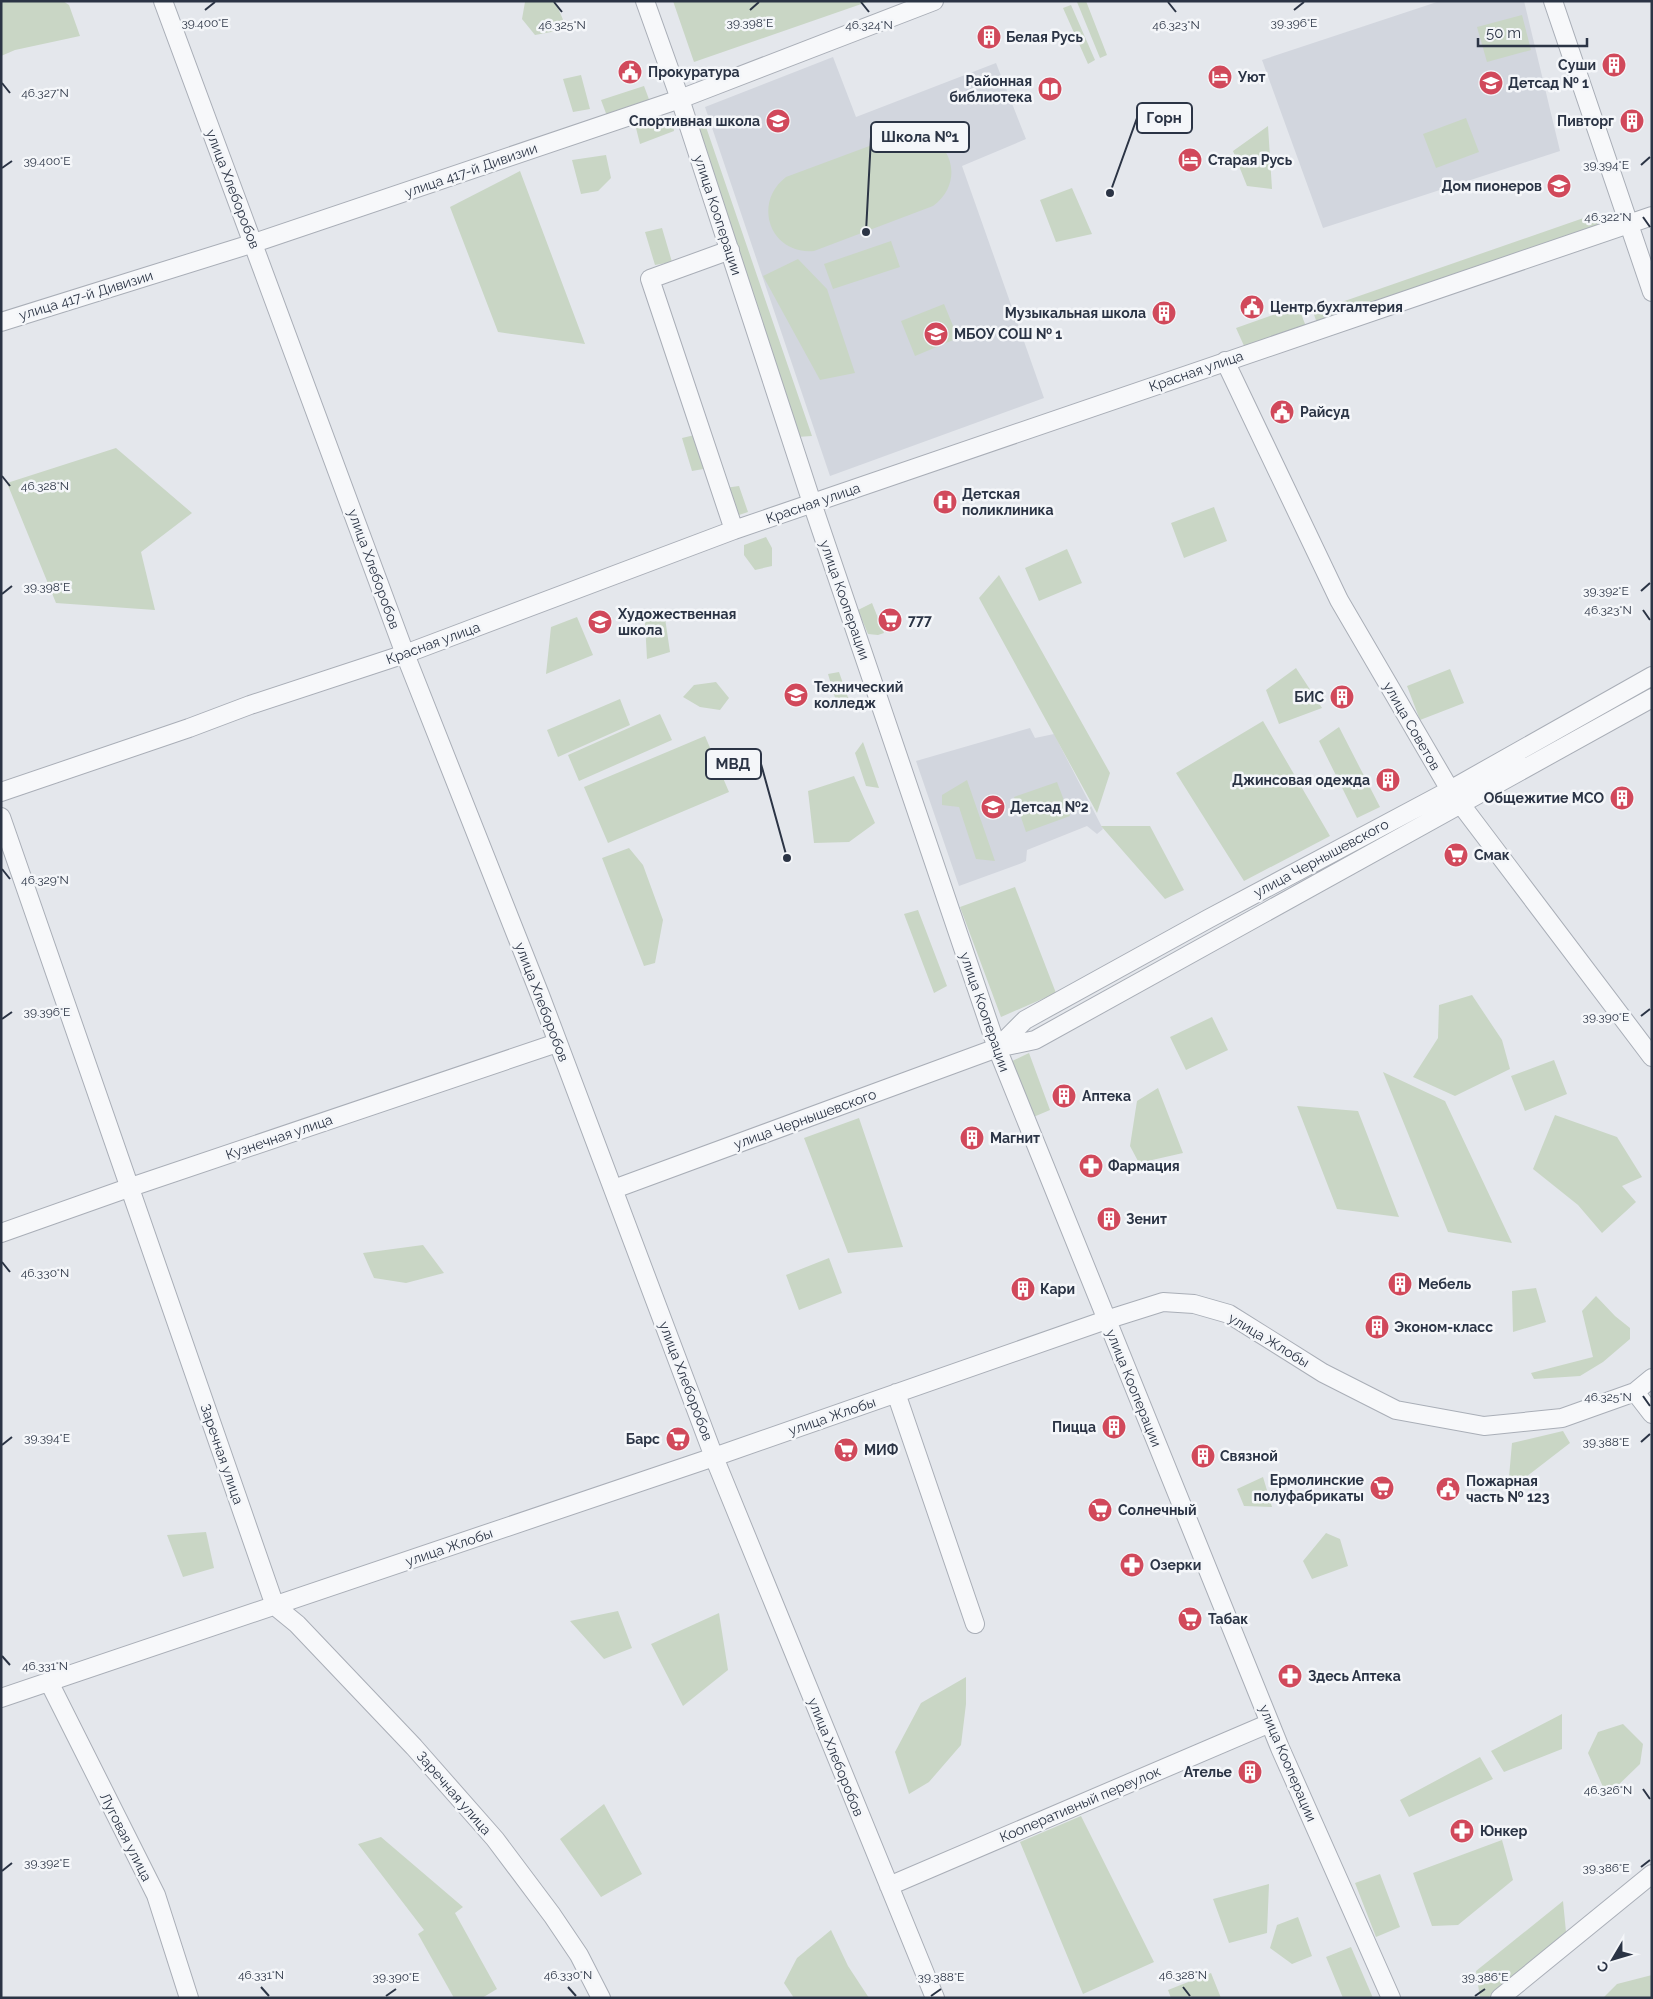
<svg xmlns="http://www.w3.org/2000/svg" width="1653" height="1999" font-family="Raleway,sans-serif">
<rect width="100%" height="100%" fill="#e4e7ec"/>
<path fill="#d2d6de" d="M1440 1H1524L1560 151 1323 228 1262 60Z
M833 57 856 117 996 63 1026 139 962 166 1044 398 830 476 705 107Z
M1030 728 1035 738 1054 734 1103 829 1097 834 1087 826 1027 850 1026 861 1022 863 959 886 916 761Z"/>
<path fill="#c9d6c5" d="M1 1H63L69 5 80 36 15 50 1 56Z
M555 1 567 29 535 35 522 19 525 2Z
M673 1H870L694 62Z
M1079 1H1086L1107 55 1100 58 1077 2Z
M1071 5 1095 60 1088 64 1063 8Z
M1522 15 1531 50 1487 62 1477 27Z
M581 75 590 109 573 112 563 79Z
M644 86 650 102 607 116 601 100Z
M1466 118 1479 152 1436 168 1423 134Z
M665 119 673 124 674 131 640 144 636 128Z
M705 124 812 436 797 437 695 129Z
M1268 126 1272 189 1247 186 1233 151Z
M912 132C952 136 966 182 933 206L814 251C770 255 752 203 786 177L899 135Z
M606 155 611 178 598 191 581 194 572 160Z
M520 171 585 344 498 332 450 207Z
M1072 188 1092 234 1056 242 1040 200Z
M1598 213 1597 228 1317 323 1313 312Z
M662 228 672 262 655 265 645 232Z
M891 241 900 267 833 289 824 264Z
M798 259 827 289 855 373 820 380 763 276Z
M944 304 958 338 915 356 901 321Z
M1298 306 1307 329 1245 348 1236 328Z
M699 434 709 468 692 471 682 438Z
M116 448 192 513 141 552 155 610 56 603 7 483Z
M739 486 748 512 733 517 725 488Z
M1214 507 1227 541 1184 558 1171 523Z
M766 537 772 548V566L755 570 744 555V545Z
M1067 549 1082 583 1039 601 1025 568Z
M999 575 1110 773 1097 813 979 598Z
M872 603 884 633 878 635 868 634 858 610Z
M577 617 593 655 546 674 551 627Z
M665 618 670 652 647 659 645 622Z
M1296 668 1322 708 1279 724 1266 690Z
M1450 669 1464 703 1420 720 1407 686Z
M839 672 851 706 838 708 828 674Z
M716 682 729 698 720 710 700 707 683 697 694 685Z
M620 699 630 725 558 757 547 730Z
M660 714 672 740 579 781 568 755Z
M1263 721 1330 836 1244 881 1176 773Z
M1339 727 1380 807 1357 818 1319 741Z
M705 736 729 792 608 843 584 787Z
M863 742 879 788 866 786 855 753Z
M854 776 875 823 849 842 814 843 808 791Z
M967 780 995 861 976 859 959 807 942 805V795Z
M1057 782 1070 816 1026 832 1014 797Z
M1101 826H1150L1184 890 1165 899Z
M629 848 643 865 663 920 655 963 644 966 602 858Z
M1015 887 1056 993 1001 1017 960 907Z
M918 910 947 986 934 993 904 914Z
M1472 995 1502 1040 1510 1069 1455 1096 1413 1077 1438 1038 1439 1005Z
M1212 1017 1228 1050 1186 1070 1170 1037Z
M1029 1053 1050 1110 1031 1118 1010 1062Z
M1554 1060 1567 1094 1525 1111 1511 1076Z
M1383 1072 1445 1101 1512 1243 1448 1232Z
M1158 1088 1183 1153 1139 1163 1130 1146 1137 1101Z
M1297 1106 1358 1111 1399 1217 1337 1209Z
M1555 1115 1617 1137 1642 1177 1622 1186 1636 1202 1602 1233 1578 1205 1533 1169Z
M859 1118 903 1247 848 1253 804 1138Z
M423 1245 444 1273 406 1283 374 1278 363 1253Z
M829 1258 842 1293 799 1310 786 1275Z
M1536 1288 1546 1322 1513 1332 1512 1291Z
M1596 1296 1615 1316 1630 1328V1339L1603 1362 1580 1376 1534 1379 1531 1373 1593 1357 1582 1311Z
M1563 1431 1570 1443 1522 1480 1509 1477 1512 1443Z
M1263 1477 1272 1507 1244 1506 1237 1489Z
M206 1532 214 1568 183 1577 167 1535Z
M1326 1533 1340 1539 1348 1566 1312 1579 1303 1561Z
M618 1611 632 1648 604 1659 570 1621Z
M719 1613 728 1670 683 1706 651 1644Z
M966 1677V1704L961 1745 929 1782 909 1794 895 1752 921 1703Z
M1562 1714V1749L1504 1772 1491 1751Z
M1623 1724 1643 1744 1640 1764 1607 1796 1588 1753 1598 1732Z
M1480 1757 1493 1779 1409 1817 1400 1800Z
M604 1804 642 1874 601 1897 560 1839Z
M1081 1816 1154 1962 1083 1994 1020 1842Z
M381 1837 463 1907 455 1913 497 1989 482 1998H454L418 1934 424 1930 358 1844Z
M1502 1840 1513 1880 1458 1925 1432 1926 1413 1873Z
M1380 1874 1400 1927 1376 1937 1355 1883Z
M1269 1884 1267 1933 1229 1943 1213 1899Z
M1563 1901 1566 1932 1488 1998H1480L1476 1971Z
M1298 1917 1312 1956 1292 1964 1270 1948 1277 1925Z
M831 1930 848 1966 869 1998H794L784 1983 797 1958Z
M1351 1947 1373 1998H1343L1326 1957Z
M1211 1973 1221 1998H1171L1168 1990Z
M1652 1975V1998H1603L1617 1984Z"/>
<g fill="none" stroke-linecap="round" stroke-linejoin="round">
<defs>
<path id="minor" d="M163 1 405 654 540 995 714 1457 935 1998
M645 1 680 99 812 503 997 1048 1280 1748 1391 1998
M1553 1 1652 292
M730 250 650 279 734 530
M1 322 254 243 680 99 934 1
M1225 361 1339 600 1450 790 1652 1057
M1 792 189 728 250 705 405 654 734 530 1652 216
M1 817 275 1606 297 1624 414 1747 495 1839 552 1915 579 1955 601 1998
M997 1048 1025 1020 1208 919 1450 790 1652 676
M614 1189 997 1048 1035 1040 1652 698
M1 1233 131 1187 557 1043
M1635 1392 1652 1414
M896 1393 975 1624
M49 1682 156 1895 189 1998
M1 1698 714 1457 1106 1320 1163 1302 1194 1304 1229 1314 1323 1373 1396 1410 1484 1426 1562 1418 1635 1392 1652 1378
M889 1886 1270 1723
M1500 1998 1652 1874"/>
</defs>
<use href="#minor" stroke="#a9aeb7" stroke-width="20"/>
<use href="#minor" stroke="#f7f8fa" stroke-width="18"/>
</g>
<path fill="none" stroke="#2b3445" stroke-width="2" d="M554 2 562 12M861 2 869 12M1168 2 1176 12M205 10 215 2M750 10 759 2M1294 10 1304 2M2 83 10 93M1641 165 1650 157M2 168 12 161M1643 217 1650 227M2 476 10 486M1641 591 1650 583M2 594 12 586M1643 610 1650 620M2 869 10 879M1641 1016 1650 1009M2 1019 12 1012M2 1262 10 1272M1643 1396 1650 1406M1641 1442 1650 1434M2 1445 12 1437M2 1656 10 1665M1643 1789 1650 1799M1641 1867 1650 1860M2 1871 12 1863M261 1987 269 1996M568 1987 576 1996M1183 1987 1190 1996M386 1996 396 1989M931 1996 941 1989M1475 1996 1485 1989"/>
<defs>
<symbol id="building-disc" viewBox="-11 -11 22 22"><circle r="9.5" fill="#d1495b" stroke="#f4f6f9"/><path d="M-4-6H4V6H1V3H-1V6H-4ZM-2.5-4.3h1.7v1.8h-1.7ZM.8-4.3h1.7v1.8H.8ZM-2.5-1h1.7V.8h-1.7ZM.8-1h1.7V.8H.8Z" fill="#fff"/></symbol>
<symbol id="civic-disc" viewBox="-11 -11 22 22"><circle r="9.5" fill="#d1495b" stroke="#f4f6f9"/><path d="M-.6-6.5H3V-4.5H.6V-3L4-1V1h2V6H-6V1h2V-1L-.6-3ZM-1.2 2.5V6h2.4V2.5Z" fill="#fff"/></symbol>
<symbol id="hotel-disc" viewBox="-11 -11 22 22"><circle r="9.5" fill="#d1495b" stroke="#f4f6f9"/><path d="M-6-4.5h1.5V1H6V5H4.5V3h-9V5H-6ZM-4 0a1.8 1.8 0 1 1 3.6 0ZM.5 0V-2.5h3Q6-2.5 6 0Z" fill="#fff"/></symbol>
<symbol id="school-disc" viewBox="-11 -11 22 22"><circle r="9.5" fill="#d1495b" stroke="#f4f6f9"/><path d="M0-5L7-2L0 1L-7-2ZM-4 1L0 2.5L4 1V4Q0 6-4 4Z" fill="#fff"/></symbol>
<symbol id="library-disc" viewBox="-11 -11 22 22"><circle r="9.5" fill="#d1495b" stroke="#f4f6f9"/><path d="M-6-4Q-3-5.5-.7-3.5V5Q-3 3-6 4ZM6-4Q3-5.5 .7-3.5V5Q3 3 6 4Z" fill="#fff"/></symbol>
<symbol id="hospital-disc" viewBox="-11 -11 22 22"><circle r="9.5" fill="#d1495b" stroke="#f4f6f9"/><path d="M-5-5h3v3.5h4V-5h3V5h-3V1.5h-4V5h-3Z" fill="#fff"/></symbol>
<symbol id="supermarket-disc" viewBox="-11 -11 22 22"><circle r="9.5" fill="#d1495b" stroke="#f4f6f9"/><path d="M-6-5.5h2.5l.6 2H6L4.5 2H-2.5L-4.4-4H-6ZM-1.5 3.2a1.3 1.3 0 1 0 .1 0ZM3 3.2a1.3 1.3 0 1 0 .1 0Z" fill="#fff"/></symbol>
<symbol id="university-disc" viewBox="-11 -11 22 22"><circle r="9.5" fill="#d1495b" stroke="#f4f6f9"/><path d="M0-5L7-2L0 1L-7-2ZM-4 1L0 2.5L4 1V4Q0 6-4 4Z" fill="#fff"/></symbol>
<symbol id="pharmacy-disc" viewBox="-11 -11 22 22"><circle r="9.5" fill="#d1495b" stroke="#f4f6f9"/><path d="M-2-6h4v4h4v4h-4v4h-4v-4h-4v-4h4Z" fill="#fff"/></symbol>
</defs>
<g fill-rule="evenodd">
<use href="#building-disc" x="975" y="23" width="28" height="28"/>
<use href="#building-disc" x="1600" y="51" width="28" height="28"/>
<use href="#civic-disc" x="616" y="58" width="28" height="28"/>
<use href="#hotel-disc" x="1206" y="63" width="28" height="28"/>
<use href="#school-disc" x="1477" y="69" width="28" height="28"/>
<use href="#library-disc" x="1036" y="75" width="28" height="28"/>
<use href="#school-disc" x="764" y="107" width="28" height="28"/>
<use href="#building-disc" x="1618" y="107" width="28" height="28"/>
<use href="#hotel-disc" x="1176" y="146" width="28" height="28"/>
<use href="#school-disc" x="1545" y="172" width="28" height="28"/>
<use href="#civic-disc" x="1238" y="293" width="28" height="28"/>
<use href="#building-disc" x="1150" y="299" width="28" height="28"/>
<use href="#school-disc" x="922" y="320" width="28" height="28"/>
<use href="#civic-disc" x="1268" y="398" width="28" height="28"/>
<use href="#hospital-disc" x="931" y="488" width="28" height="28"/>
<use href="#supermarket-disc" x="876" y="606" width="28" height="28"/>
<use href="#school-disc" x="586" y="608" width="28" height="28"/>
<use href="#university-disc" x="782" y="681" width="28" height="28"/>
<use href="#building-disc" x="1328" y="683" width="28" height="28"/>
<use href="#building-disc" x="1374" y="766" width="28" height="28"/>
<use href="#building-disc" x="1608" y="784" width="28" height="28"/>
<use href="#school-disc" x="979" y="793" width="28" height="28"/>
<use href="#supermarket-disc" x="1442" y="841" width="28" height="28"/>
<use href="#building-disc" x="1050" y="1082" width="28" height="28"/>
<use href="#building-disc" x="958" y="1124" width="28" height="28"/>
<use href="#pharmacy-disc" x="1077" y="1152" width="28" height="28"/>
<use href="#building-disc" x="1095" y="1205" width="28" height="28"/>
<use href="#building-disc" x="1386" y="1270" width="28" height="28"/>
<use href="#building-disc" x="1009" y="1275" width="28" height="28"/>
<use href="#building-disc" x="1363" y="1313" width="28" height="28"/>
<use href="#building-disc" x="1100" y="1413" width="28" height="28"/>
<use href="#supermarket-disc" x="664" y="1425" width="28" height="28"/>
<use href="#supermarket-disc" x="832" y="1436" width="28" height="28"/>
<use href="#building-disc" x="1189" y="1442" width="28" height="28"/>
<use href="#supermarket-disc" x="1368" y="1474" width="28" height="28"/>
<use href="#civic-disc" x="1434" y="1475" width="28" height="28"/>
<use href="#supermarket-disc" x="1086" y="1496" width="28" height="28"/>
<use href="#pharmacy-disc" x="1118" y="1551" width="28" height="28"/>
<use href="#supermarket-disc" x="1176" y="1605" width="28" height="28"/>
<use href="#pharmacy-disc" x="1276" y="1662" width="28" height="28"/>
<use href="#building-disc" x="1236" y="1758" width="28" height="28"/>
<use href="#pharmacy-disc" x="1448" y="1817" width="28" height="28"/>
</g>
<g text-anchor="middle" stroke-width="5" stroke-linejoin="round" paint-order="stroke">
<g font-size="14" font-weight="bold" fill="#2b3445" stroke="#f4f6f9" text-anchor="start">
<text x="1006" y="42">Белая Русь</text>
<text x="1596" y="70" text-anchor="end">Суши</text>
<text x="648" y="77">Прокуратура</text>
<text x="1238" y="82">Уют</text>
<text x="1032" y="86" text-anchor="end">Районная<tspan x="1032" dy="16">библиотека</tspan></text>
<text x="1508" y="88">Детсад № 1</text>
<text x="760" y="126" text-anchor="end">Спортивная школа</text>
<text x="1614" y="126" text-anchor="end">Пивторг</text>
<text x="1208" y="165">Старая Русь</text>
<text x="1542" y="191" text-anchor="end">Дом пионеров</text>
<text x="1270" y="312">Центр.бухгалтерия</text>
<text x="1146" y="318" text-anchor="end">Музыкальная школа</text>
<text x="954" y="339">МБОУ СОШ № 1</text>
<text x="1300" y="417">Райсуд</text>
<text x="962" y="499">Детская<tspan x="962" dy="16">поликлиника</tspan></text>
<text x="618" y="619">Художественная<tspan x="618" dy="16">школа</tspan></text>
<text x="908" y="625">777</text>
<text x="814" y="692">Технический<tspan x="814" dy="16">колледж</tspan></text>
<text x="1324" y="702" text-anchor="end">БИС</text>
<text x="1370" y="785" text-anchor="end">Джинсовая одежда</text>
<text x="1604" y="803" text-anchor="end">Общежитие МСО</text>
<text x="1010" y="812">Детсад №2</text>
<text x="1474" y="860">Смак</text>
<text x="1082" y="1101">Аптека</text>
<text x="990" y="1143">Магнит</text>
<text x="1108" y="1171">Фармация</text>
<text x="1126" y="1224">Зенит</text>
<text x="1418" y="1289">Мебель</text>
<text x="1040" y="1294">Кари</text>
<text x="1394" y="1332">Эконом-класс</text>
<text x="1096" y="1432" text-anchor="end">Пицца</text>
<text x="660" y="1444" text-anchor="end">Барс</text>
<text x="864" y="1455">МИФ</text>
<text x="1220" y="1461">Связной</text>
<text x="1364" y="1485" text-anchor="end">Ермолинские<tspan x="1364" dy="16">полуфабрикаты</tspan></text>
<text x="1466" y="1486">Пожарная<tspan x="1466" dy="16">часть № 123</tspan></text>
<text x="1118" y="1515">Солнечный</text>
<text x="1150" y="1570">Озерки</text>
<text x="1208" y="1624">Табак</text>
<text x="1308" y="1681">Здесь Аптека</text>
<text x="1232" y="1777" text-anchor="end">Ателье</text>
<text x="1480" y="1836">Юнкер</text>
</g>
<g font-size="14" fill="#2b3445" stroke="#f4f6f9">
<text transform="translate(471 170) rotate(-19)" y="5">улица 417-й Дивизии</text>
<text transform="translate(233 189) rotate(69)" y="5">улица Хлеборобов</text>
<text transform="translate(718 215) rotate(72)" y="5">улица Кооперации</text>
<text transform="translate(86 295) rotate(-17)" y="5">улица 417-й Дивизии</text>
<text transform="translate(1196 371) rotate(-19)" y="5">Красная улица</text>
<text transform="translate(813 503) rotate(-19)" y="5">Красная улица</text>
<text transform="translate(374 569) rotate(70)" y="5">улица Хлеборобов</text>
<text transform="translate(845 600) rotate(71)" y="5">улица Кооперации</text>
<text transform="translate(433 643) rotate(-20)" y="5">Красная улица</text>
<text transform="translate(1412 726) rotate(60)" y="5">улица Советов</text>
<text transform="translate(1321 858) rotate(-28)" y="5">улица Чернышевского</text>
<text transform="translate(542 1002) rotate(69)" y="5">улица Хлеборобов</text>
<text transform="translate(985 1012) rotate(71)" y="5">улица Кооперации</text>
<text transform="translate(805 1119) rotate(-20)" y="5">улица Чернышевского</text>
<text transform="translate(279 1137) rotate(-19)" y="5">Кузнечная улица</text>
<text transform="translate(1269 1340) rotate(31)" y="5">улица Жлобы</text>
<text transform="translate(686 1381) rotate(69)" y="5">улица Хлеборобов</text>
<text transform="translate(1134 1388) rotate(68)" y="5">улица Кооперации</text>
<text transform="translate(832 1416) rotate(-19)" y="5">улица Жлобы</text>
<text transform="translate(222 1454) rotate(71)" y="5">Заречная улица</text>
<text transform="translate(449 1547) rotate(-19)" y="5">улица Жлобы</text>
<text transform="translate(836 1757) rotate(68)" y="5">улица Хлеборобов</text>
<text transform="translate(1288 1763) rotate(67)" y="5">улица Кооперации</text>
<text transform="translate(454 1793) rotate(49)" y="5">Заречная улица</text>
<text transform="translate(1080 1804) rotate(-23)" y="5">Кооперативный переулок</text>
<text transform="translate(126 1837) rotate(63)" y="5">Луговая улица</text>
</g>
</g>
<g font-size="12" text-anchor="middle" fill="#2b3445" stroke="#f4f6f9" stroke-width="5" stroke-linejoin="round" paint-order="stroke">
<text x="205" y="27">39.400°E</text>
<text x="750" y="27">39.398°E</text>
<text x="1294" y="27">39.396°E</text>
<text x="562" y="29">46.325°N</text>
<text x="869" y="29">46.324°N</text>
<text x="1176" y="29">46.323°N</text>
<text x="45" y="97">46.327°N</text>
<text x="47" y="165">39.400°E</text>
<text x="1606" y="169">39.394°E</text>
<text x="1608" y="221">46.322°N</text>
<text x="45" y="490">46.328°N</text>
<text x="47" y="591">39.398°E</text>
<text x="1606" y="595">39.392°E</text>
<text x="1608" y="614">46.323°N</text>
<text x="45" y="884">46.329°N</text>
<text x="47" y="1016">39.396°E</text>
<text x="1606" y="1021">39.390°E</text>
<text x="45" y="1277">46.330°N</text>
<text x="1608" y="1401">46.325°N</text>
<text x="47" y="1442">39.394°E</text>
<text x="1606" y="1446">39.388°E</text>
<text x="45" y="1670">46.331°N</text>
<text x="1608" y="1794">46.326°N</text>
<text x="47" y="1867">39.392°E</text>
<text x="1606" y="1872">39.386°E</text>
<text x="261" y="1979">46.331°N</text>
<text x="568" y="1979">46.330°N</text>
<text x="1183" y="1979">46.328°N</text>
<text x="396" y="1981">39.390°E</text>
<text x="941" y="1981">39.388°E</text>
<text x="1485" y="1981">39.386°E</text>
</g>
<path fill="none" stroke="#2b3445" stroke-width="2" d="M1110 193L1137 118M866 232L871 137M787 858L761 764"/>
<g fill="#2b3445" stroke="#f4f6f9" stroke-width="2">
<circle cx="1110" cy="193" r="5"/>
<circle cx="866" cy="232" r="5"/>
<circle cx="787" cy="858" r="5"/>
</g>
<g fill="#f4f6f9" stroke="#2b3445" stroke-width="2">
<rect x="1137" y="103" width="55" height="30" rx="5"/>
<rect x="871" y="122" width="98" height="30" rx="5"/>
<rect x="706" y="749" width="55" height="30" rx="5"/>
</g>
<g font-size="15" text-anchor="middle" font-weight="bold" fill="#2b3445">
<text x="1164" y="123">Горн</text>
<text x="920" y="142">Школа №1</text>
<text x="733" y="769">МВД</text>
</g>
<rect width="1653" height="1999" fill="none" stroke="#2b3445" stroke-width="5"/>
<g transform="translate(1613 1959) rotate(232)" stroke="#f4f6f9" stroke-width="4" paint-order="stroke">
<path d="M0-4L9 19L0 12L-9 19Z" fill="#2b3445"/>
<text y="-8" font-size="14" font-weight="bold" text-anchor="middle" fill="#2b3445">С</text>
</g>
<path d="M1478 38v8h109v-8" fill="none" stroke="#2b3445" stroke-width="2.5"/>
<text x="1486" y="38" font-size="15" fill="#2b3445" stroke="#f4f6f9" stroke-width="4" paint-order="stroke">50 m</text>
</svg>
